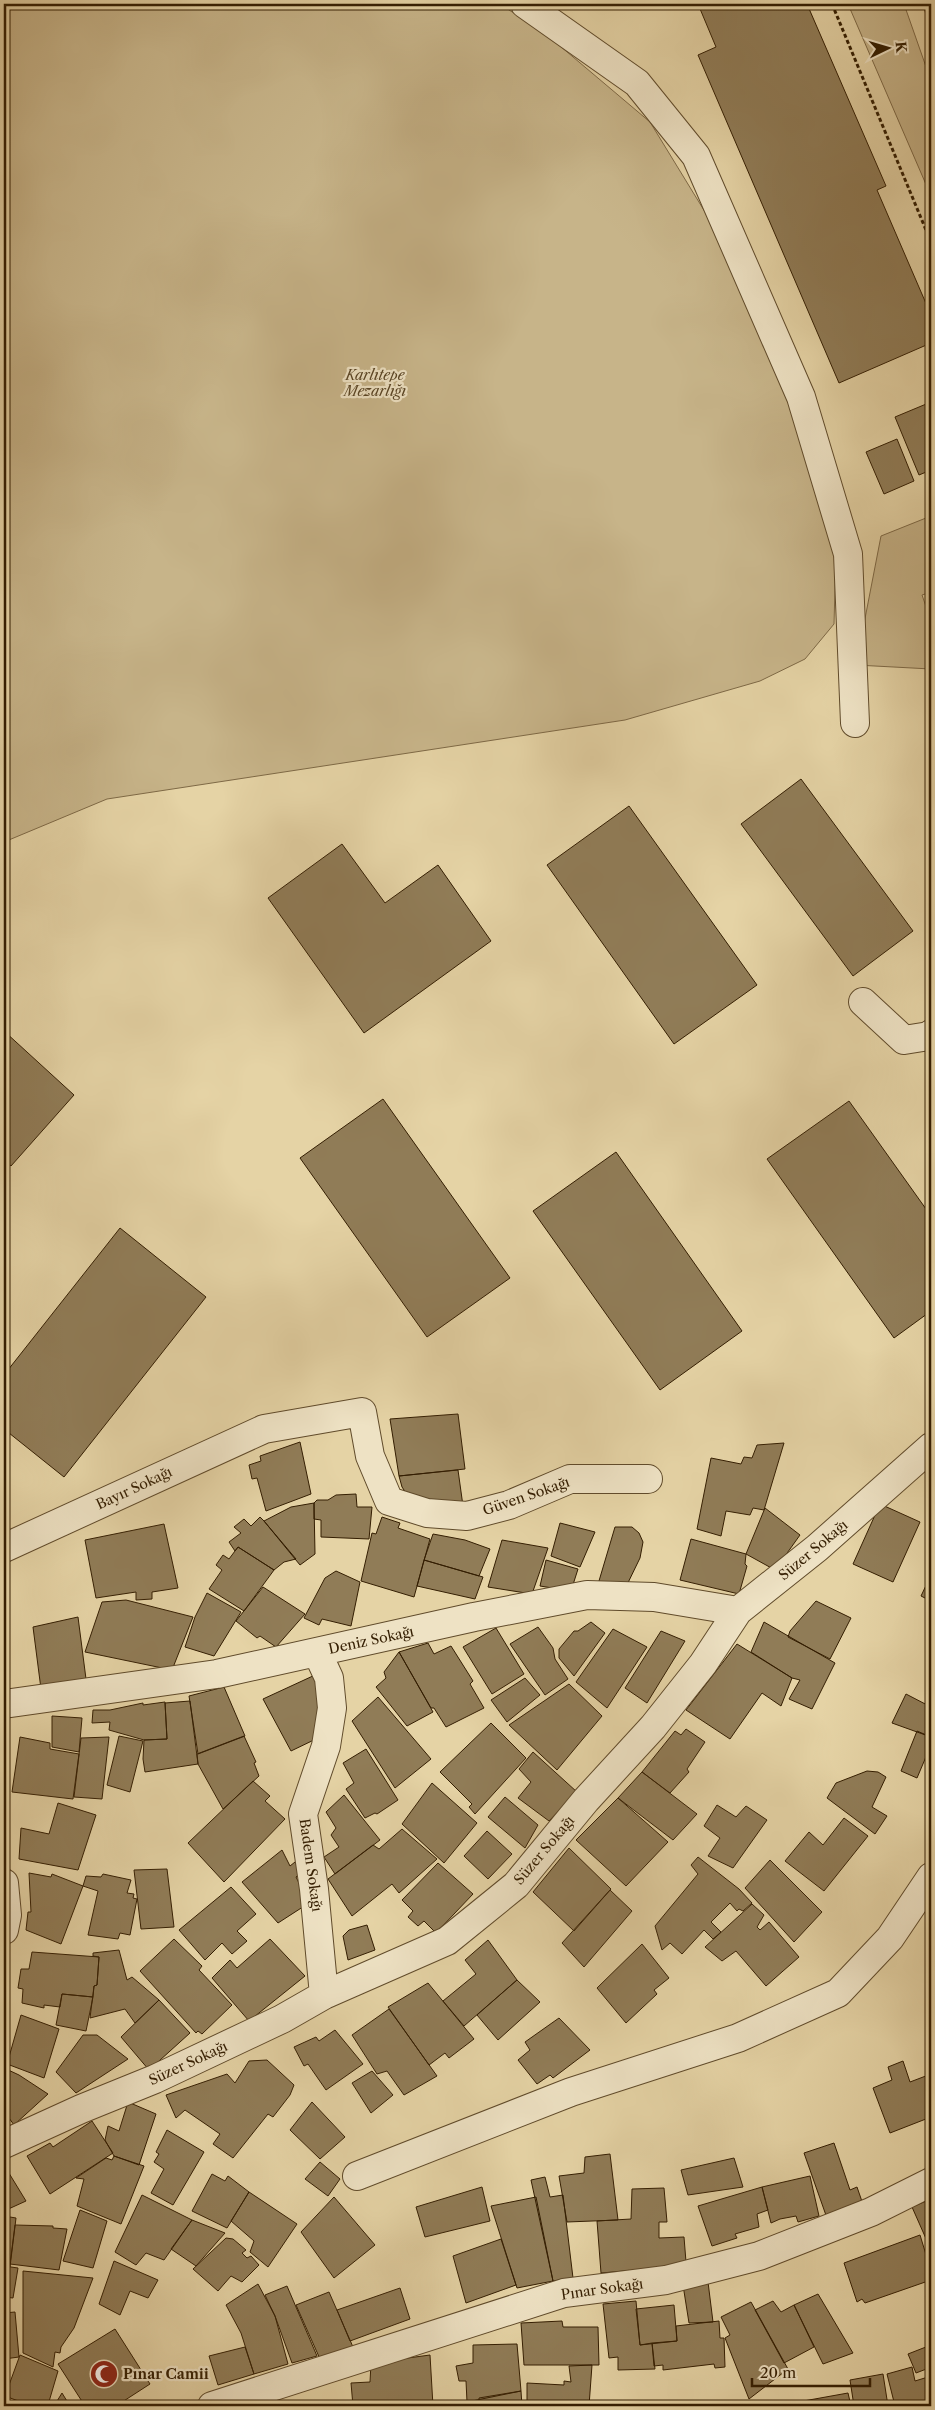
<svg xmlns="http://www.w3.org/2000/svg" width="935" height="2410" font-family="'Libre Caslon Text',serif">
<rect width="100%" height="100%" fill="#e5d3a5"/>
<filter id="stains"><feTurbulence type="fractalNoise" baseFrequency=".004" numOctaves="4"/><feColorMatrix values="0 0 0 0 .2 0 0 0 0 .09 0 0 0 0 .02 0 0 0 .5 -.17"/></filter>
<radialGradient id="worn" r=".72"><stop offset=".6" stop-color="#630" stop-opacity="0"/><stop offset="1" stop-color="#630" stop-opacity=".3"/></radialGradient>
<path fill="#c7b489" stroke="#7e6946" d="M4 4H500L547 35 650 122 713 225 773 354 836 550 834 624 805 659 760 681 625 720 107 799 4 842Z
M848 4H904L931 81V196Z
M931 516V592L922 595 931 621V669L856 665 881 536Z"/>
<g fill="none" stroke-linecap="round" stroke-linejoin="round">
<path stroke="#7a6543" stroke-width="11" d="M928 4 931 14"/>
</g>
<path fill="#907c57" stroke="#341e02" d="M698 4H807L886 186 877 190 931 315V343L839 383 698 55 716 47Z
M931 402V470L919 475 895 417Z
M897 439 914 481 884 494 866 452Z
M801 779 913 931 853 976 741 824Z
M629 806 757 985 674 1044 547 865Z
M342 844 385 903 438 865 491 941 364 1033 268 898Z
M4 1031 74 1095 11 1166 4 1160Z
M383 1099 510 1278 427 1337 300 1158Z
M849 1101 931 1216V1311L894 1338 767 1159Z
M616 1152 742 1331 660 1390 533 1211Z
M120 1228 206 1297 64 1477 4 1429V1375Z
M458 1414 465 1469 399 1476 390 1419Z
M300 1442 311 1494 266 1511 257 1478 252 1479 249 1465 261 1461 260 1456Z
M784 1443 764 1510 753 1508 750 1515 726 1511 721 1536 697 1529 711 1458 741 1464 744 1457 752 1458 757 1445Z
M458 1470 463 1506 412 1502 402 1487 399 1476Z
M356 1494 357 1507H372L369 1539 321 1537V1520L314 1519V1503L317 1500H328L336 1495Z
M314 1503 315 1554 300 1565 264 1521 291 1507Z
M880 1504 920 1522 893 1582 853 1564Z
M765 1508 800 1535 775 1570 746 1554Z
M260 1517 264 1521 296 1559 284 1562 274 1570 238 1547 235 1551 229 1542 241 1533 234 1527 244 1519 251 1526Z
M382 1517 400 1523 398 1528 430 1539 414 1597 361 1581 372 1533 376 1534Z
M560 1523 595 1532 580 1567 551 1556Z
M164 1524 178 1588 152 1592V1599L136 1600V1592L96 1598 85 1540Z
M615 1527H632L639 1533 643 1542 640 1558 623 1593 596 1591Z
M433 1534 465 1540 490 1549 479 1576 424 1560Z
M691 1539 746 1554 745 1564 747 1566 739 1594 680 1580Z
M502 1540 548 1548 532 1594 488 1587Z
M238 1547 274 1570 244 1611 209 1589 222 1570 216 1565 223 1555 229 1559Z
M424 1560 483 1577 475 1599 417 1586Z
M546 1560 578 1569 571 1591 540 1586Z
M336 1571 360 1582 351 1626 322 1619 319 1625 304 1618 325 1578Z
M931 1575V1601L921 1596Z
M263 1587 305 1614 276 1647 260 1636 257 1638 236 1621Z
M207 1593 241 1612 214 1656 185 1647 195 1617Z
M126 1600 193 1617 172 1670 85 1652 102 1602Z
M816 1601 851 1618 830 1659 788 1637 790 1631Z
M78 1617 86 1679 41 1689 33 1627Z
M591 1622 605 1633 574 1676 559 1658V1649L574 1631H578Z
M764 1622 835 1663 812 1709 789 1699 800 1680 792 1678 751 1652Z
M538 1627 553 1648 555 1659 568 1679 545 1695 510 1644Z
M496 1628 524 1674 492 1694 463 1647Z
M613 1629 647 1647 607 1708 576 1682Z
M661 1631 685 1641 647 1703 625 1688Z
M428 1643 434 1654 451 1646 473 1681 470 1684 484 1708 446 1727 434 1708H431L399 1652Z
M737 1644 792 1678 781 1706 762 1693 730 1739 686 1710Z
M399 1652 433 1712 407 1726 376 1687 386 1678 384 1672Z
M315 1675 324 1706 318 1738 291 1751 263 1699Z
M525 1678 540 1695 507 1722 491 1700Z
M569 1684 602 1716 557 1770 509 1725Z
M224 1687 245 1736 198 1754 189 1696Z
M906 1694 931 1707V1737L892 1723Z
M378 1697 431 1759 395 1788 352 1721Z
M190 1701 198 1764 145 1772 143 1759 144 1740 167 1739 165 1703Z
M165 1702 167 1739 144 1740 109 1730 110 1722 92 1723 93 1710H110L143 1703V1705Z
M52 1716 82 1718 79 1752 52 1747Z
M491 1723 526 1758 475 1814 469 1807 472 1804 440 1772Z
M686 1729 705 1742 687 1769 689 1772 670 1793 642 1772 675 1731 681 1735Z
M917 1731 931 1737V1745L917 1778 901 1771Z
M119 1736 143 1741 130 1792 107 1785Z
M244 1736 256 1762 254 1763 259 1776 223 1809 198 1764 197 1754Z
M20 1737 50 1743V1749L79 1754 73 1799 12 1792Z
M109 1737 102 1799 74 1797 81 1738Z
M366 1749 398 1800 377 1814 375 1813 365 1818 346 1789 354 1783 343 1763Z
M533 1752 577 1792 549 1821 518 1798 531 1782 519 1769Z
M867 1771 878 1772 886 1777 872 1807 887 1816 875 1834 827 1798 836 1783Z
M642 1772 697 1814 673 1840 618 1798Z
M253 1781 270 1796 265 1801 285 1819 224 1882 188 1843Z
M432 1783 477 1823 444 1863 402 1824Z
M344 1795 380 1840 335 1874 324 1857 339 1847 331 1835 336 1828 326 1812Z
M505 1797 538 1825 525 1848 488 1817Z
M618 1798 668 1842 626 1886 576 1840Z
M58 1803 96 1815 78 1870 19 1859 21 1828 49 1834Z
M717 1805 736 1817 746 1806 767 1820 733 1868 708 1856 720 1838 704 1826Z
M844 1818 868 1836 824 1891 785 1861 809 1832 823 1845Z
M402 1829 437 1859 399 1893 392 1884 352 1916 328 1879 373 1845 379 1849Z
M487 1831 512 1854 488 1879 464 1856Z
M569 1848 611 1889 574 1931 533 1892Z
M282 1850 290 1866 295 1862 301 1873 296 1877 309 1903 278 1923 242 1882Z
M698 1857 739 1889 752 1903 743 1911 739 1909 737 1911 730 1903 711 1922 721 1932 713 1939 704 1930 682 1954 670 1943 662 1950 655 1926 698 1874 691 1865Z
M770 1860 822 1912 794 1942 745 1888Z
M438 1863 473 1894 436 1933 424 1921 418 1926 408 1917 413 1911 402 1900Z
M167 1869 174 1927 141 1929 134 1870Z
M29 1873 51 1877 52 1874 83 1886 61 1944 26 1930 28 1912H31Z
M103 1874 131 1880 127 1893 134 1894 133 1898 137 1899 130 1935 120 1933 118 1939 88 1935 98 1891 83 1886 86 1876 101 1877Z
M231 1887 256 1914 237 1931 247 1941 232 1954 222 1943 205 1960 179 1930Z
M610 1890 632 1911 584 1967 562 1943Z
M752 1904 764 1915 757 1927 760 1930 769 1922 799 1957 766 1986 736 1951 722 1961 705 1947Z
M367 1925 375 1950 348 1960 343 1936 349 1930Z
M174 1939 202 1966 199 1970 232 2005 202 2034 198 2031 196 2033 140 1971Z
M270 1939 305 1976 249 2021 212 1978 230 1960 237 1968Z
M488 1940 517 1980 464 2026 443 2001 476 1974 465 1960Z
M642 1944 669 1978 654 1990 657 1994 626 2023 597 1988Z
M119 1950 127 1980 132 1977 159 2000 135 2023 125 2009 90 2018 94 1986 97 1985 99 1957 93 1956V1953Z
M32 1952 99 1957 97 1985 94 1986 93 1997 62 1994 60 2007 44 2005V2008L22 2003 23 1989 18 1988 21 1969H29Z
M517 1980 540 2002 498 2040 477 2015Z
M428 1983 474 2039 449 2058 445 2053 429 2065 388 2007Z
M62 1994 93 1997 86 2031 56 2025Z
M159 2000 190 2033 149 2070 121 2037Z
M389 2009 437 2076 404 2095 387 2071 377 2074 352 2035Z
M21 2015 59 2029 44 2078 7 2064Z
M559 2018 590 2050 553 2078 550 2075 537 2084 518 2060 530 2050 525 2042Z
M335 2030 363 2064 326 2090 308 2064 304 2066 294 2047 316 2037 319 2041Z
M83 2035H97L128 2059 76 2093 56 2072Z
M267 2060 294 2085 290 2095 273 2117 268 2114 233 2158 213 2144 220 2134 185 2110 176 2118 166 2095 227 2074 235 2083 249 2061Z
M903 2061 910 2082 931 2074V2117L890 2133 873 2088 892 2080 888 2067Z
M4 2068 19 2075 48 2094 14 2125 4 2111Z
M372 2071 393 2095 371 2113 352 2083Z
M128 2102 156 2114 139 2165 114 2156 105 2140 108 2126 119 2131Z
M312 2102 345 2137 320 2159 290 2130Z
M92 2121 113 2153 50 2194 27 2156 50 2143 53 2147Z
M167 2130 204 2152 173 2205 151 2193 164 2169 154 2162 159 2154 156 2152Z
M834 2143 850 2190 857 2187 866 2213 828 2221 804 2153Z
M610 2154 618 2220 567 2222 559 2176 584 2173 585 2157Z
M114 2156 144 2166 121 2224 77 2206 84 2179 76 2178 106 2158 112 2160Z
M734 2158 743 2187 688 2195 681 2170Z
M320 2162 340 2179 328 2196 305 2179Z
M4 2165 26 2201 4 2211Z
M212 2174 225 2181 228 2176 249 2192 227 2228 192 2211Z
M810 2176 819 2216 798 2222 796 2216 780 2219 771 2223 762 2187Z
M545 2177 550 2197 563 2195 573 2278 553 2281 531 2180Z
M482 2187 490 2221 425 2237 416 2207Z
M762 2187 768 2210 757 2214 759 2227 735 2234 737 2238 712 2246 698 2206Z
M664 2188 667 2222H659V2238L684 2237 686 2262 660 2268 601 2273 597 2221 631 2219 632 2189Z
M249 2192 297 2224 268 2267 250 2252 254 2241 231 2221Z
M142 2195 192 2220 164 2260 146 2253 136 2265 115 2252Z
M334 2197 375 2245 334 2278 301 2232Z
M536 2197 553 2281 517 2288 491 2206Z
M931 2199V2250L912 2207Z
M80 2210 107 2221 93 2268 63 2261Z
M4 2216 16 2218 10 2267 4 2266Z
M192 2220 225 2233 196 2266 171 2249Z
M15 2225 53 2226V2228L67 2229 59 2270 10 2264Z
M920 2235 931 2271V2280L865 2303 862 2299 857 2302 844 2263Z
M226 2238 233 2239 246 2250 242 2253 247 2258 251 2256 259 2265 242 2282 231 2276 218 2291 193 2269Z
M501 2239 516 2285 466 2303 453 2256Z
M114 2261 158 2280 148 2298 130 2291 120 2315 99 2304Z
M4 2266 18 2268 13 2298 4 2297Z
M23 2271 93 2278 74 2328 61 2347 60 2353 55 2352 53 2367 23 2353Z
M708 2282 713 2322 689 2323 683 2285Z
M258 2284 275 2316 288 2364 254 2374 241 2333 226 2305Z
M287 2286 317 2356 292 2363 275 2316 265 2295Z
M400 2288 410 2319 350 2341 337 2310Z
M329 2292 353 2347 320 2359 296 2305Z
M818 2294 853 2353 823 2364 794 2305Z
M636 2301 640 2345 652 2343 655 2369 618 2370V2357L609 2358 603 2304Z
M773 2301 781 2312 794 2305 814 2347 784 2363 755 2310Z
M751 2302 788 2369 749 2399 725 2338 730 2335 721 2317Z
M674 2305 677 2341 640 2345 636 2309Z
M15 2312 19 2357 4 2359V2313Z
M562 2321 563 2327H598L599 2365H524L521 2323Z
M719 2321 720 2338H724L725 2367 715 2368 714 2364 663 2370V2365L654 2366 652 2343 677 2341 676 2326Z
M115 2329 150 2384 116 2406H85L58 2364Z
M517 2344 521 2391 467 2402 466 2381H459L456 2366 473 2363V2345Z
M931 2345V2374L929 2368 916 2373 908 2354Z
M245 2347 254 2374 218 2385 209 2356Z
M20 2355 58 2371 48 2405 30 2402 29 2405 5 2396Z
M430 2355 433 2406H353L351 2383 370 2382 371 2363Z
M592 2365 589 2406H527V2383L564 2385V2381L571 2382 569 2366Z
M912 2367 915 2381 928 2377 931 2389V2404L923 2406H895L887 2374Z
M883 2374 888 2406H854L850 2380Z
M521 2391 522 2406H479V2398Z
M62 2393 70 2406H54Z
M848 2393 851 2406H798V2402Z"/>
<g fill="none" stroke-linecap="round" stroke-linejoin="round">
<defs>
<path id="minor" d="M525 4 637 83 696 156 801 397 848 554 855 723
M863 1002 904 1040 929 1036 931 1034
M4 1548 264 1429 362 1412 370 1456 389 1501 427 1513 467 1516 509 1505 570 1479H648
M317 1652 329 1678 332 1708 326 1746 303 1814 314 1889 324 1995
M4 1704 217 1674 474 1617 587 1595 654 1597 738 1611
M4 1883 7 1915 4 1930
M4 2144 81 2109 155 2079 282 2019 324 1995 447 1941 516 1885 586 1800 653 1727 703 1664 738 1611 817 1548 931 1447
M357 2176 571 2092 738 2038 838 1993 890 1938 931 1877
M212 2406 564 2293 666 2280 759 2256 871 2212 931 2182"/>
</defs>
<use href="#minor" stroke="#604b2b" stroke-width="30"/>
<path stroke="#341e02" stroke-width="3" stroke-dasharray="4 2.5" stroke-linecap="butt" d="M832 4 931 242"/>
<use href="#minor" stroke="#eee2c4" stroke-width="28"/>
</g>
<defs>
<symbol id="mosque-disc" viewBox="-11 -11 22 22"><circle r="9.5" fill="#8f2418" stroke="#eee2c4"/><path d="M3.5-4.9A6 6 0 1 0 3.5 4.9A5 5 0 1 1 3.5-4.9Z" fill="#fff"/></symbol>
</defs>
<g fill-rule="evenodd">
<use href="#mosque-disc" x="88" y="2358" width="32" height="32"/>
</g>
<g text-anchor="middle" stroke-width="4.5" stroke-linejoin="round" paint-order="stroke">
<g font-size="14" font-style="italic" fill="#594424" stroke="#eee2c4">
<text x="375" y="380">Karlıtepe<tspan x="375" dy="16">Mezarlığı</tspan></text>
</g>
<g font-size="14" fill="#341e02" stroke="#eee2c4">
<text transform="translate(134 1488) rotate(-25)" y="5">Bayır Sokağı</text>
<text transform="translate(526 1496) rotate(-19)" y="5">Güven Sokağı</text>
<text transform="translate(813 1550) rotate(-40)" y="5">Süzer Sokağı</text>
<text transform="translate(371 1640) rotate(-12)" y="5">Deniz Sokağı</text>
<text transform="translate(544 1850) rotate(-50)" y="5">Süzer Sokağı</text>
<text transform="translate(311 1865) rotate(82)" y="5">Badem Sokağı</text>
<text transform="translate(188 2063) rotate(-25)" y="5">Süzer Sokağı</text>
<text transform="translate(602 2289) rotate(-8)" y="5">Pınar Sokağı</text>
</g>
<g font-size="14" font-weight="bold" fill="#341e02" stroke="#eee2c4" text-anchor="start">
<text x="123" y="2379">Pınar Camii</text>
</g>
</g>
<rect width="935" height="2410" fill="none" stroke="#e5d3a5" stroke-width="20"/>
<rect x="5" y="5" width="925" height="2400" fill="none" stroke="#341e02" stroke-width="2.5"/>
<rect x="10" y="10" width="915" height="2390" fill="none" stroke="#341e02"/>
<g transform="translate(888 48) rotate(85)" stroke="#eee2c4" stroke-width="4" paint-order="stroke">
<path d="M0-4L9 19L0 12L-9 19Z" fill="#341e02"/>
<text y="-8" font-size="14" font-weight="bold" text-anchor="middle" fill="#341e02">K</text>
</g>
<path d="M752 2378v8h118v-8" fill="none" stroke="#341e02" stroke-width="2.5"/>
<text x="760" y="2378" font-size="15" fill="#341e02" stroke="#eee2c4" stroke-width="4" paint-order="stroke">20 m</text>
<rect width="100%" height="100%" filter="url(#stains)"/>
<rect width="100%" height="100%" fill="url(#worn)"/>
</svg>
